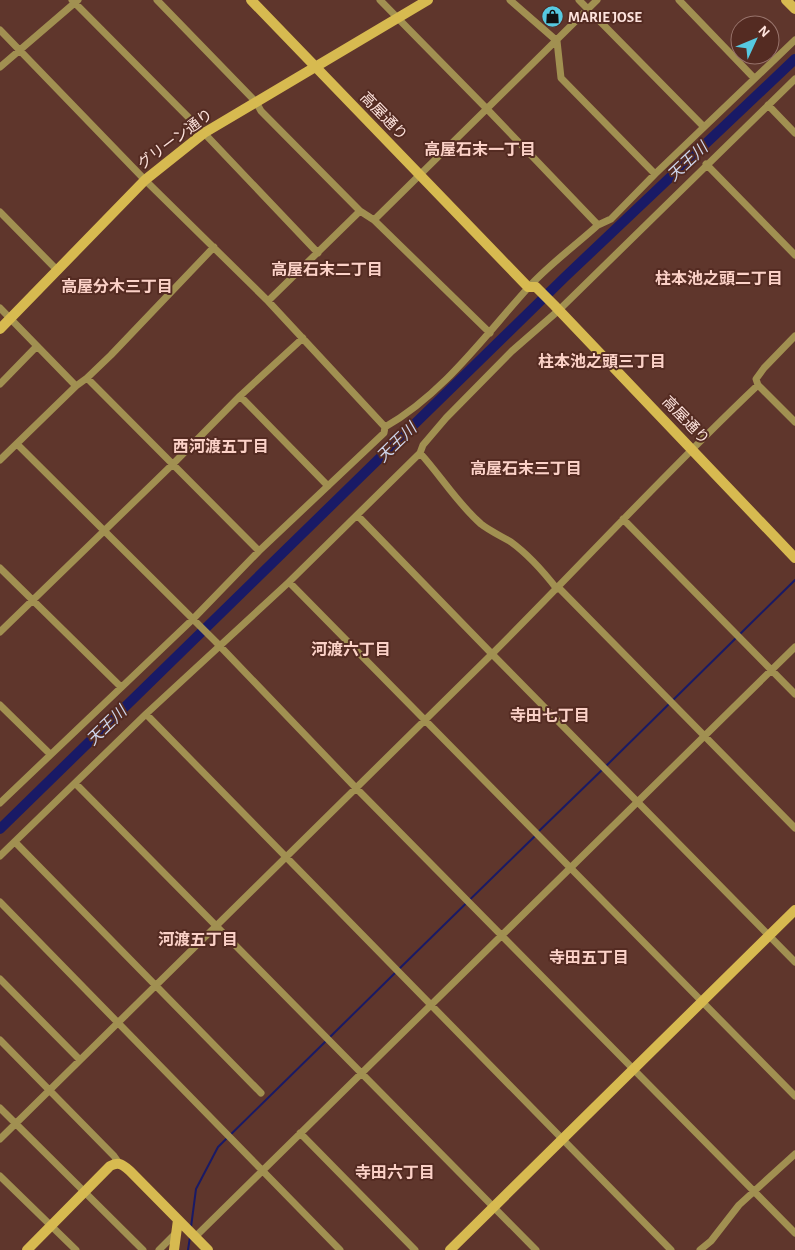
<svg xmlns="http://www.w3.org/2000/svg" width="795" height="1250" font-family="'Alegreya Sans','Noto Sans JP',sans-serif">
<rect width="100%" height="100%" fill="#5f362c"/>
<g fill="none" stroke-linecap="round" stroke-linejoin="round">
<path stroke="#191a66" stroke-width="2" d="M740 634 795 580
M606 766 736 638
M538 832 603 769
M399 969 535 836
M330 1037 396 972
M191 1227 196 1189 218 1147 326 1041
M188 1250 190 1237"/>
<path stroke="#191a66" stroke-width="10" d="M0 829 566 276 795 59"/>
<path stroke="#a19051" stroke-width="7" d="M72 0 204 133 318 253
M157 0 256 102 261 111 360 211 374 220 490 333
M380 0 487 109 598 225
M510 0 557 41 561 78 655 174
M579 0 704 127
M679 0 754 78
M0 30 145 180 268 301 385 427
M0 67 78 0
M768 105 795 133
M706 164 795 255
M0 212 58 271
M374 220 597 0
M268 301 360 211
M0 308 76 386
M795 336 764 368 756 379 758 385 795 422
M87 378 259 551
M0 384 37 346
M240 396 328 486
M17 444 216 642 356 788 795 1233
M420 453C441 476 457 503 481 524 490 531 501 536 511 542 529 555 543 571 557 589
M0 460 76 386 87 378 111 355 214 247
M357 515 492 654 795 962
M623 519 795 694
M0 568 121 687
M289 582 795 1096
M558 587 795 828
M0 632 174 463 240 396 303 338
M0 705 50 754
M146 714 671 1250
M76 784 536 1250
M0 803 193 619 259 551 384 433 385 427C442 395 483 338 527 289 546 267 576 245 598 225L611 219 655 174 795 40
M15 842 261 1093
M0 856 146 714 289 582 420 453 423 445 446 418 512 351 559 310 795 79
M0 902 340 1250
M0 979 80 1060
M0 1040 114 1156 119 1163
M0 1108 143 1250
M300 1133 415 1250
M0 1139 492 654C581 565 666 472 758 385
M0 1176 76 1250
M195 1237 795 647
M159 1250 176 1233
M700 1250 711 1241 739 1205 795 1154"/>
<path stroke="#d7ba50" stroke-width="10" d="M251 0 528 287H536L554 305 795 558
M786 0 795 9
M0 329 145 180 204 133 428 0
M27 1250 110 1166C119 1161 123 1165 130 1171L208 1250
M174 1250 178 1220
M450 1250 795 910"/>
</g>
<defs>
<symbol id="shop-disc" viewBox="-11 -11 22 22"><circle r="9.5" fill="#56c9e1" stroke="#542b22"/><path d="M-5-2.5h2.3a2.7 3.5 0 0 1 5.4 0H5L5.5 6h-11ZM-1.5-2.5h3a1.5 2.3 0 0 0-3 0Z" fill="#111"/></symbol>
</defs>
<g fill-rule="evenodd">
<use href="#shop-disc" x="540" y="4" width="25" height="25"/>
</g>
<g text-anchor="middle" stroke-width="4" stroke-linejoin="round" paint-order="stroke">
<g font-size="15" font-weight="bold" fill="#fde2dc" stroke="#542b22" text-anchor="start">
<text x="568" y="22">MARIE JOSE</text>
</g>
<g font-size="15" fill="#fde2dc" stroke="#542b22">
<text transform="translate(384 116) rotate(46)" y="5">高屋通り</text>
<text transform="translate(175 139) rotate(-37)" y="5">グリーン通り</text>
<text transform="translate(686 420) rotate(46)" y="5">高屋通り</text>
</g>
<g font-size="16" font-weight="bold" fill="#fbd1c7" stroke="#542b22">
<text x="480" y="155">高屋石末一丁目</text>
<text x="327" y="275">高屋石末二丁目</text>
<text x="719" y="284">柱本池之頭二丁目</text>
<text x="117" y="292">高屋分木三丁目</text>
<text x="602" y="367">柱本池之頭三丁目</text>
<text x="221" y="452">西河渡五丁目</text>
<text x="526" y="474">高屋石末三丁目</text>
<text x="351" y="655">河渡六丁目</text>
<text x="550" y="721">寺田七丁目</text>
<text x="198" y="945">河渡五丁目</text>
<text x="589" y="963">寺田五丁目</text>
<text x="395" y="1178">寺田六丁目</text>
</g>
<g font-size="16" font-style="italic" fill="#cfd5eb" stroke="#542b22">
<text transform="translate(687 161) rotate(-43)" y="6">天王川</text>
<text transform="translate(396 442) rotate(-44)" y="6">天王川</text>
<text transform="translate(106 725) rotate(-44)" y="6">天王川</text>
</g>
</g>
<g transform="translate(755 40) rotate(46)"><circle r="24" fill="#542b22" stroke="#98746c"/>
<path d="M0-4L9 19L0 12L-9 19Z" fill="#56c9e1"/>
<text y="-8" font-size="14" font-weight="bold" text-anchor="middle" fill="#fde2dc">N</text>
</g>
</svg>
